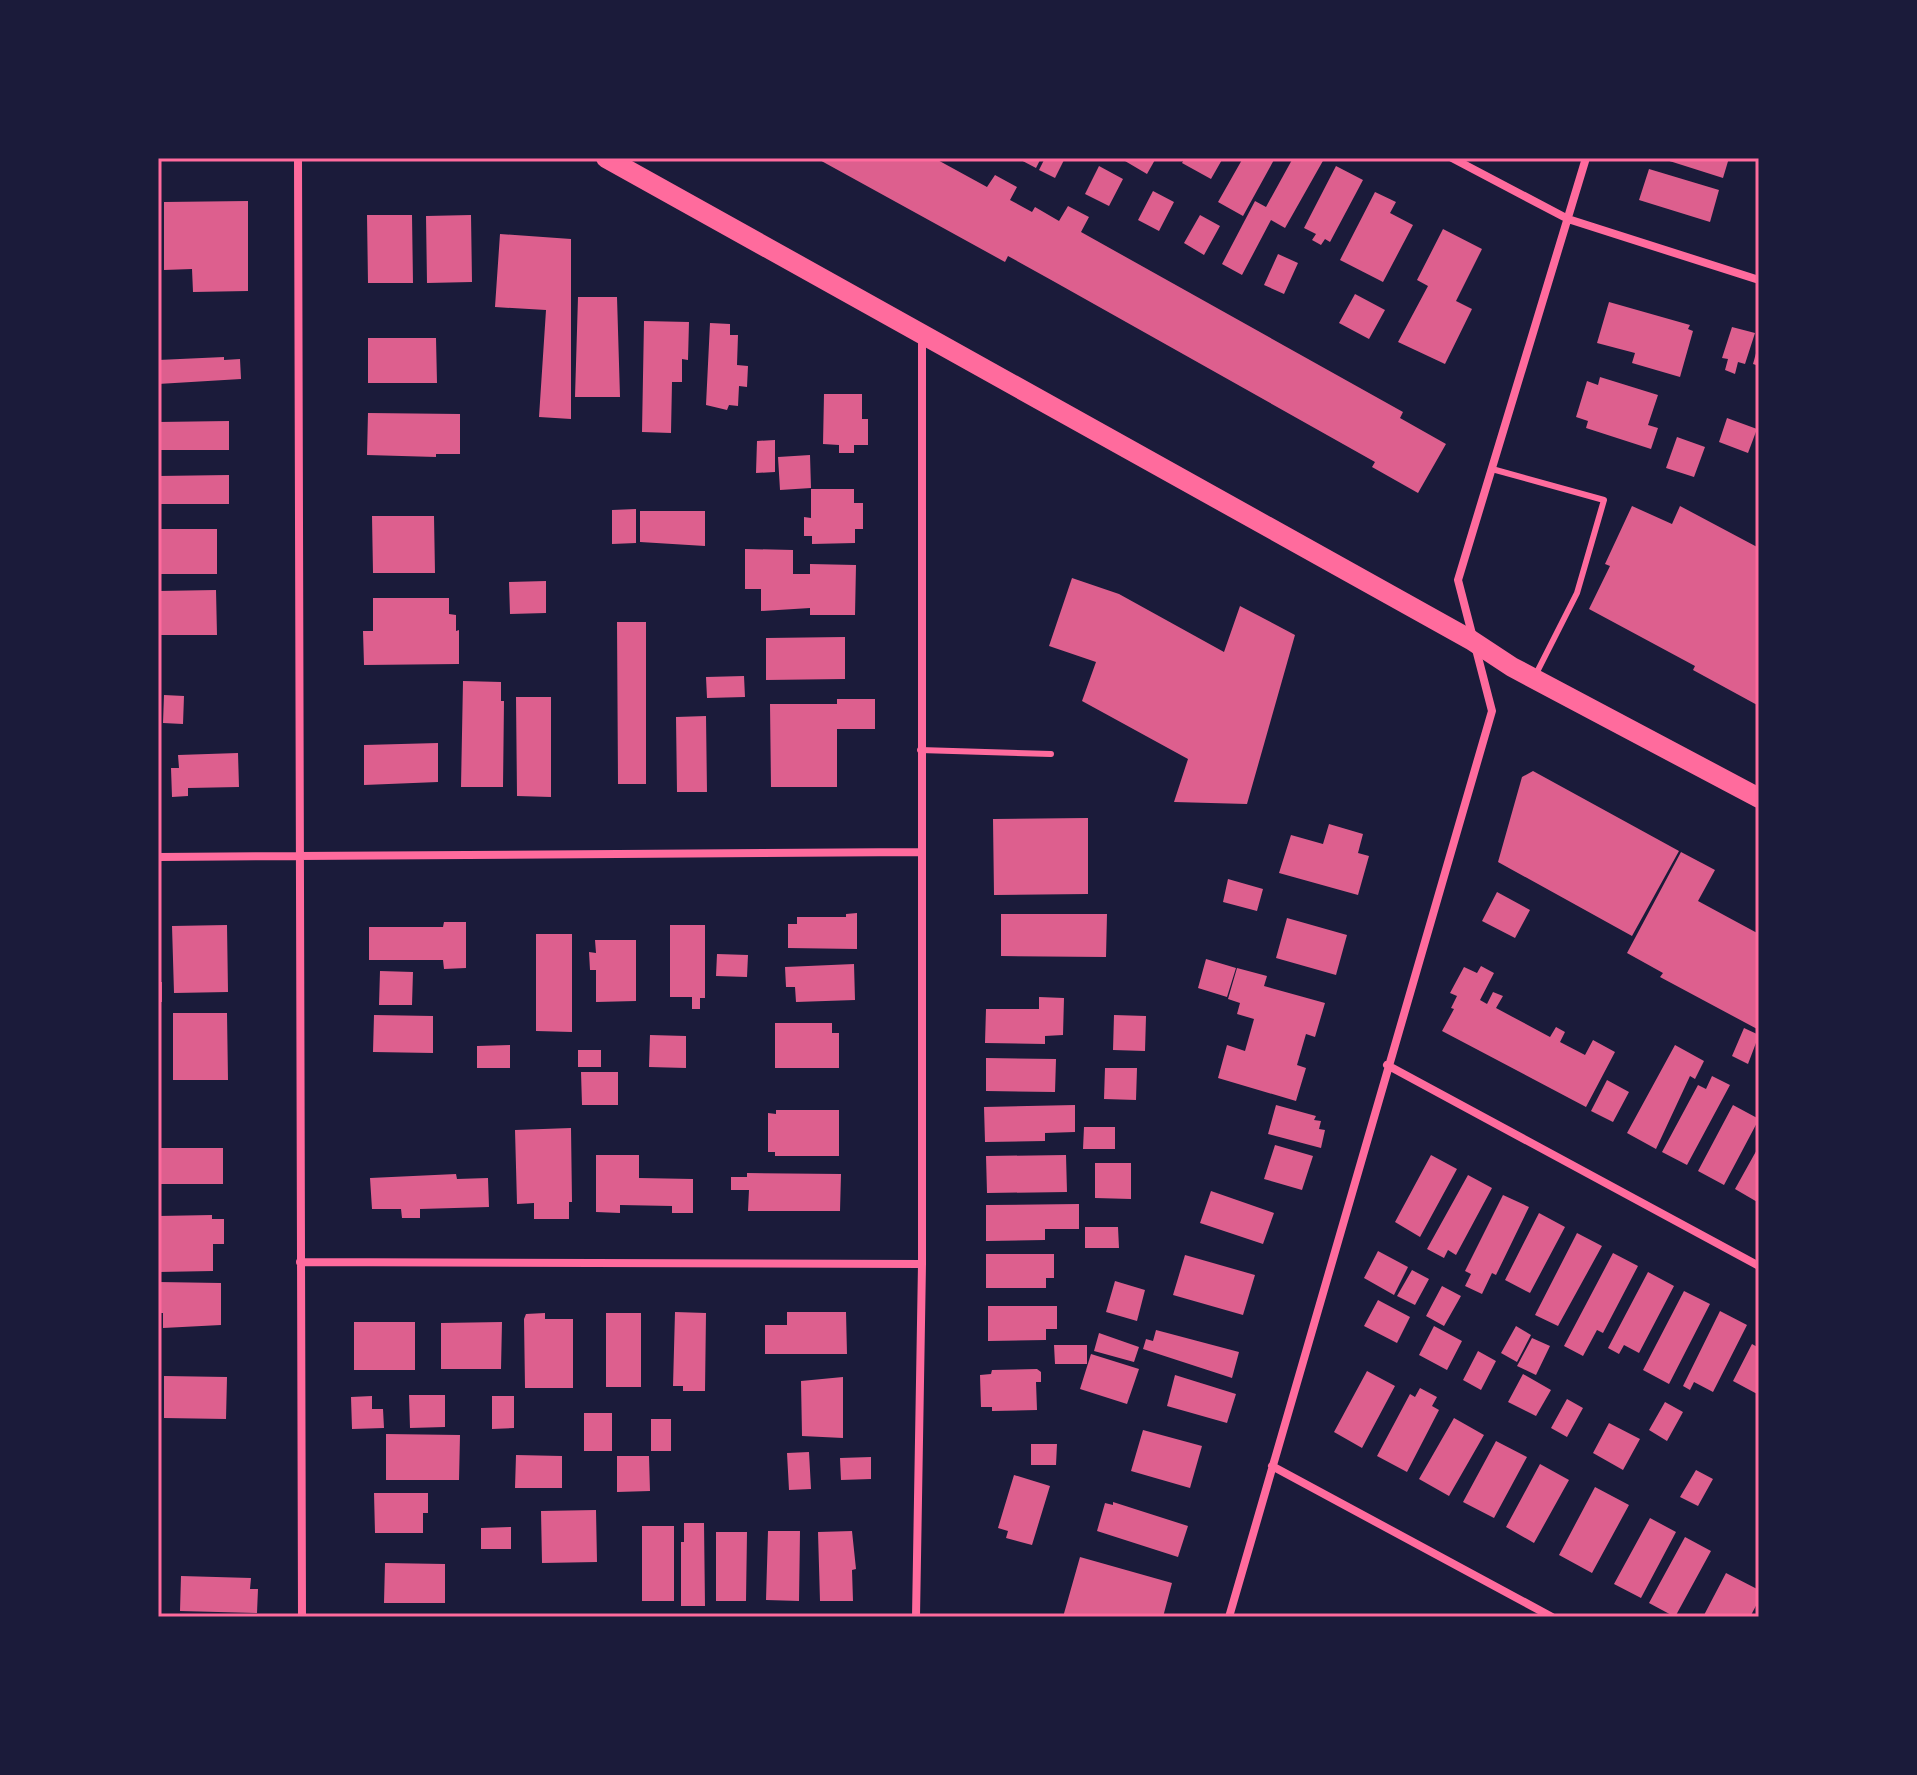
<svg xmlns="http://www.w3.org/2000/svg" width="1917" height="1775" font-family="Lato,sans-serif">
<rect width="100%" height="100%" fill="#1b1b3a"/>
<path fill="#dd5f8e" d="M816 158H934L987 187 995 175 1017 187 1010 200 1032 212 1035 207 1059 221 1068 206 1089 217 1081 232 1403 412 1400 418 1446 444 1418 493 1372 467 1375 462 1053 281 1008 256 1005 262Z
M1017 158H1041L1036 168Z
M1045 158H1065L1055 178 1039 170Z
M1127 158H1156L1147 174 1125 161Z
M1185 158H1223L1211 179 1182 163Z
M1243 158H1275L1243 216 1218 202Z
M1293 158 1324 159 1285 228 1271 220 1242 275 1222 264 1255 201 1266 207Z
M1660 158H1729L1723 178Z
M1099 166 1123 179 1109 206 1085 194Z
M1336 166 1363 180 1330 242 1325 239 1321 245 1312 240 1316 234 1304 228Z
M1649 169 1719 190 1710 222 1639 200Z
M1153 191 1174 202 1159 231 1138 220Z
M1375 192 1396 202 1390 213 1413 225 1383 282 1340 260Z
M248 201V291L193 292 192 269 164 270V202Z
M367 215H412L413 283H368Z
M471 215 472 282 427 283 426 216Z
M1200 215 1220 226 1204 255 1184 243Z
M1443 229 1482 249 1456 301 1472 309 1445 364 1398 342 1428 286 1417 280Z
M500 234 571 239V419L539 417 546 310 495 307Z
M1278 254 1298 263 1284 294 1264 285Z
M1355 294 1385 310 1369 339 1339 323Z
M578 297H617L620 397H575Z
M1609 302 1690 325 1688 329 1693 331 1680 377 1632 363 1635 353 1597 343Z
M644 321 689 322 688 360 682 359V382H672L671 433 642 432Z
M710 323 730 324V335H738L737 365 748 366 747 387 739 386 738 406 729 405 727 410 706 405Z
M1732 327 1755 333 1745 364 1738 362 1735 374 1725 370 1728 359 1722 358Z
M368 338H436L437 383H368Z
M1758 346H1759V366L1753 364Z
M224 357V360L240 359 241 379 158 384V360Z
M1600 377 1658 395 1648 425 1658 428 1651 449 1586 428 1588 421 1576 417 1587 381 1598 385Z
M824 394H862V419H868V445H854V453H839V445L823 444Z
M368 413 460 414V454H436V457L367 455Z
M1727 418 1757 429 1748 453 1719 442Z
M229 421V450H158V422Z
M1677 437 1705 447 1694 477 1666 468Z
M775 440V472L756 473 757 441Z
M810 455 811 488 780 490 778 457Z
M229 475V504H158V476Z
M811 489H854V503H863V529H855V543L812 544V536H804V517L811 518Z
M1632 506 1672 524 1680 506 1759 548V706L1693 670 1695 666 1589 609 1610 566 1605 564Z
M636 509V543L612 544V510Z
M640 511H705V546L640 542Z
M372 516H434L435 573H373Z
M158 529H217V574H158Z
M745 549 793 550V574H810V564L856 565 855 615H810V608L761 611V589H745Z
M1072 578 1119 594 1224 652 1240 606 1295 635 1247 804 1174 802 1188 759 1082 701 1096 662 1049 646Z
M546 581V613L510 614 509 582Z
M216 590 217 635H158V591Z
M373 598H449V614L456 615V631L459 630V664L364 665 363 631H373Z
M617 622H646V784H618Z
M845 637V679L766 680V638Z
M744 676 745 697 707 698 706 677Z
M463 681 501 682V701H504L503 787H461Z
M164 695 184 696 183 724 163 723Z
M516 697H551V797L517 796Z
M837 699H875V729H837V787H771L770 704H837Z
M706 716 707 792H677L676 717Z
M438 743V782L364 785V745Z
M238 753 239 787 188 788V796L172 797 171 768H179L178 755Z
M1533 771 1679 851 1632 936 1498 862 1522 777Z
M1088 818V894L994 895 993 819Z
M1329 824 1363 834 1358 853 1369 856 1358 895 1279 873 1291 835 1323 844Z
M1681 852 1715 870 1698 901 1759 934V1030L1660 977 1663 973 1627 953Z
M1228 879 1263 889 1257 911 1223 902Z
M1497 892 1530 910 1515 938 1482 921Z
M857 913V949L788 948V924H797V917H846V914Z
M1001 914H1107L1106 957 1001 956Z
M1287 918 1347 935 1336 975 1276 958Z
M444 922H466V968L444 969 443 960H369V927H443Z
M227 925 228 992 174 993 172 926Z
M670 925H705V998H700V1009H692V997H670Z
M536 934H572V1032L536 1031Z
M595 940H636V1001L596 1002V970H590L589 952 596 953Z
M717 954 748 955 747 977 716 976Z
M1206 959 1236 968 1227 997 1198 988Z
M854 964 855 1000 796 1002 795 987H786L785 967Z
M1481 966 1494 973 1480 1000 1487 1004 1493 992 1503 996 1496 1008 1550 1037 1556 1027 1565 1032 1560 1042 1585 1055 1593 1040 1615 1052 1586 1107 1442 1031 1454 1009 1451 1008 1457 996 1450 993 1464 967 1477 973Z
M1237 968 1267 976 1264 986 1325 1003 1315 1037 1306 1034 1297 1065 1306 1068 1296 1101 1218 1078 1227 1045 1245 1051 1254 1019 1237 1014 1240 1003 1228 999Z
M380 971 413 972 412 1005H379Z
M158 982H162V1002H158Z
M1039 997 1064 998 1063 1035 1045 1036V1044L985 1043 986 1009H1039Z
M173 1013H227L228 1080H173Z
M374 1015 433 1016V1053L373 1052Z
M1114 1015 1146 1016 1145 1051 1113 1050Z
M775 1023H832V1033H839V1068H775Z
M1744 1028 1759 1035 1748 1064 1732 1056Z
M650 1035 686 1036V1068L649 1067Z
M510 1045V1068H477V1046Z
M1675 1045 1704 1061 1695 1079 1690 1076 1656 1149 1627 1133Z
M578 1050H601V1067H578Z
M986 1058 1056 1059 1055 1092 986 1091Z
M1105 1068H1137L1136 1100 1104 1099Z
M581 1072H618V1105H582Z
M1712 1076 1730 1085 1687 1165 1662 1152 1698 1085 1706 1089Z
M1607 1080 1629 1092 1613 1122 1591 1111Z
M1075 1105V1132L1045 1133V1141L985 1142 984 1107Z
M1276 1105 1316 1116 1314 1120 1321 1121 1319 1129 1325 1130 1321 1148 1268 1134Z
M1733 1105 1759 1119 1724 1185 1698 1171Z
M776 1110H839V1156H775V1152H768V1113L776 1114Z
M1084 1127H1115V1149H1083Z
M571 1128 572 1202H569V1219H534V1203L517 1204 515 1130Z
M1275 1145 1313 1156 1302 1190 1264 1179Z
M1759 1146V1203L1735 1189Z
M158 1148H223V1184H158Z
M596 1155H639V1178L693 1179V1213H672V1206L620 1205V1213L596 1212Z
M1066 1155 1067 1192 987 1193 986 1156Z
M1431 1155 1457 1169 1420 1237 1395 1222Z
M1095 1163H1131V1199L1095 1198Z
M747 1173 841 1174 840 1211H748L749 1190H731V1177H747Z
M456 1174 457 1179 488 1178 489 1207 420 1209V1218H402L401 1209H372L370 1178Z
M1468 1175 1492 1188 1456 1255 1448 1250 1444 1258 1427 1249Z
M1211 1191 1274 1213 1263 1244 1200 1223Z
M1503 1195 1529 1207 1496 1275 1492 1273 1482 1294 1465 1286 1471 1274 1465 1271Z
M1079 1204V1229H1045V1240L986 1241V1205Z
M1539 1213 1565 1227 1530 1293 1505 1280Z
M212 1215V1219H224V1244H213V1271L158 1272V1216Z
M1085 1227H1118L1119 1248H1085Z
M1577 1233 1602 1246 1558 1326 1535 1315Z
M1378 1251 1408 1267 1394 1295 1364 1278Z
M1613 1253 1638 1266 1603 1333 1597 1330 1583 1356 1564 1346Z
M986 1254H1054V1278H1046V1288H986Z
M1185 1255 1255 1275 1243 1315 1173 1295Z
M1412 1270 1429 1279 1415 1305 1397 1296Z
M1648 1272 1674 1286 1639 1353 1624 1345 1619 1354 1608 1348Z
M1115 1281 1145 1290 1137 1321 1106 1312Z
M158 1282 221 1283V1325L163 1328V1313H158Z
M1442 1286 1461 1296 1444 1326 1426 1316Z
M1684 1291 1710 1304 1669 1384 1643 1370Z
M1378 1300 1410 1317 1397 1343 1364 1326Z
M988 1306H1057V1329H1046V1340L988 1341Z
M1720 1311 1747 1325 1713 1392 1694 1382 1690 1390 1683 1386Z
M675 1312 706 1313 705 1391H683V1386H673Z
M787 1312H846L847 1354H765V1325H787Z
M545 1313V1319H573V1388H525L524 1319 526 1314Z
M606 1313H641V1387H606Z
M354 1322H415V1370H354Z
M502 1322 501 1369H441V1323Z
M1434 1326 1462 1341 1447 1370 1419 1355Z
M1516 1326 1531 1335 1517 1362 1501 1353Z
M1156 1330 1239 1352 1232 1378 1143 1349 1146 1339 1153 1341Z
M1099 1333 1139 1347 1134 1362 1094 1351Z
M1532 1338 1550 1346 1536 1375 1517 1366Z
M1752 1344 1759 1348V1395L1733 1381Z
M1054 1345H1087V1364H1055Z
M1478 1351 1496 1361 1481 1390 1463 1380Z
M1091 1354 1139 1369 1127 1404 1080 1389Z
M1037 1369 1041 1372V1382H1036L1037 1410 992 1411V1407H981L980 1375 991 1374 992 1370Z
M1367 1371 1395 1386 1362 1448 1334 1432Z
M1523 1374 1551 1390 1536 1416 1508 1402Z
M1175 1375 1236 1394 1227 1423 1167 1406Z
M164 1376 227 1377 226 1419 164 1418Z
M843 1377V1438L802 1436 801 1381Z
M1420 1388 1437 1397 1432 1406 1439 1410 1407 1472 1377 1456 1410 1394 1415 1397Z
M409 1395H445V1427L410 1428Z
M372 1396V1409H383L384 1428 352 1429 351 1397Z
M492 1396H514V1428L492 1429Z
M1567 1399 1583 1408 1567 1437 1551 1428Z
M1665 1402 1683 1412 1667 1441 1649 1430Z
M584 1413H612V1451H584Z
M1454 1418 1484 1435 1449 1496 1419 1479Z
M651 1419H671V1451H651Z
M1609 1423 1640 1439 1623 1470 1593 1453Z
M1143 1430 1202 1446 1190 1488 1131 1471Z
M386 1434 460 1435 459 1480H386Z
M1496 1441 1527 1457 1494 1518 1463 1502Z
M1031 1444H1057L1056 1465H1031Z
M809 1452 811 1489 789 1490 787 1453Z
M516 1455 562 1456V1488H515Z
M617 1456H649L650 1491 617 1492Z
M871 1457V1479L841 1480 840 1458Z
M1540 1464 1569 1480 1534 1543 1506 1527Z
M1696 1470 1713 1479 1698 1506 1680 1497Z
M1014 1475 1050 1486 1032 1545 1006 1538 1008 1531 998 1528Z
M1595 1487 1629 1505 1592 1573 1559 1555Z
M374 1493H428V1513H423V1533H375Z
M1113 1502 1188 1526 1178 1557 1097 1531 1105 1503 1113 1505Z
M596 1510 597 1562 542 1563 541 1511Z
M1650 1518 1676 1532 1641 1598 1614 1584Z
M684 1523H704L705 1606H681V1542H684Z
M642 1526H674V1601H642Z
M511 1527V1549H481V1528Z
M768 1531H800L799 1601 766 1600Z
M852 1531 856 1569 852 1570 853 1601H820L818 1532Z
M716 1532H747L746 1601H716Z
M1685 1537 1711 1551 1675 1617 1649 1603Z
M1080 1557 1172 1583 1163 1617H1063Z
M385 1563 445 1564V1603H384Z
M1726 1573 1759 1590V1600L1750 1617H1703Z
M181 1576 251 1578 250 1589H258L257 1613 180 1611Z"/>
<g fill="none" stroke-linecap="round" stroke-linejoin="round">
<path stroke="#ff6b9d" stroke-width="6" d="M1492 469 1604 500 1577 593 1536 674
M920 750 1051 754"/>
<path stroke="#ff6b9d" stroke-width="8" d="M298 158 302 1617
M1452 158 1568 219 1759 280
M158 857 919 852
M1387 1065 1759 1266
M300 1262 922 1264
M1272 1466 1552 1617
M916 1617 922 1264V335
M1229 1617 1492 711 1458 580 1586 158"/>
<path stroke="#ff6b9d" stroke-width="20" d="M606 158 1471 640 1512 667 1759 798"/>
</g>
<rect width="1917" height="1775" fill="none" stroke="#1b1b3a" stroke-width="320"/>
<rect x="160" y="160" width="1597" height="1455" fill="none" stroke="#ff6b9d" stroke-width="3"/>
</svg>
